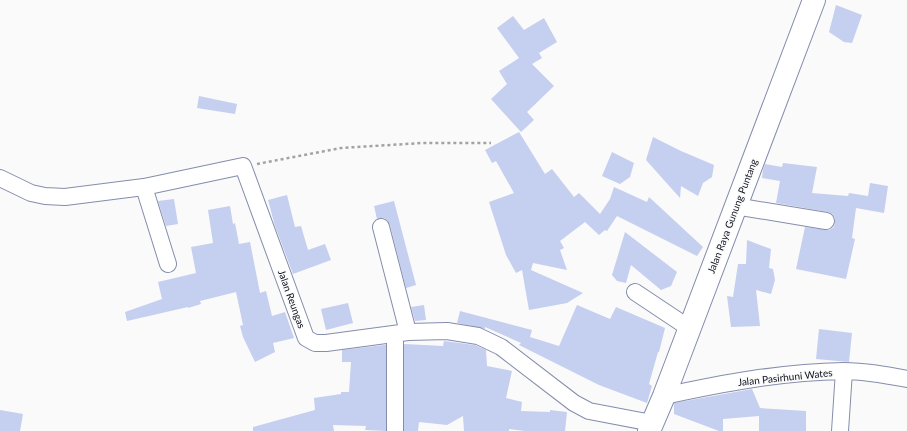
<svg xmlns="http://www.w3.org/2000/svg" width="907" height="431" font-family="Lato,sans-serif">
<rect width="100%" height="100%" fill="#fafafa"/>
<path fill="#c5cfef" d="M836 5 862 15 852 43 844 42 829 32Z
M513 16 524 30 544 18 557 42 539 53 542 58 532 64 554 86 527 112 534 120 521 132 491 99 507 84 499 71 519 58 497 28Z
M199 96 237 104 235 114 197 108Z
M519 132 545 174 552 169 574 197 579 193 600 214 610 199 614 187 647 202 649 197 703 247 697 256 617 216 607 231 605 230 599 235 585 222 560 241 564 248 560 250 567 270 533 263 531 270 583 293 567 303 529 310 522 270 516 273 506 255 489 202 514 193 496 161 492 163 485 150Z
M653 137 681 151 714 165 712 177 703 183 698 196 681 186 680 198 646 160Z
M612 152 634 163 630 177 620 184 602 176Z
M783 163 817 167 812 193 848 196 849 193 868 196 870 183 888 186 884 213 856 208 852 238 855 239 846 279 796 269 805 227 829 230 834 227 835 222V218L832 214 828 212 776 203 780 181 762 178 763 170 765 164 782 167Z
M287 195 295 227 301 226 308 250 325 244 331 260 293 274 275 226 268 200Z
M174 199 178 224 166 226 158 201Z
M394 201 416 285 406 288 390 225 388 221 384 218 377 219 374 206Z
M230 206 233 224 235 223 239 244 250 242 260 293 266 291 272 316 285 312 294 338 273 343 275 352 255 362 243 337 240 326 243 325 236 292 200 301 201 304 188 308V307L127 321 125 312 162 299 158 282 196 273 191 247 213 243 208 210Z
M625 232 677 272 671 286 661 290 631 265 626 283 617 281 612 275Z
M747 240 771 249 769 268 773 269 775 280 771 294 756 290 760 326 731 327 727 296 733 297 738 264H746Z
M348 303 353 323 326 330 321 309Z
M424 305 426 320 415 321 411 307Z
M577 305 610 319 616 307 665 328 659 352H658L649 384 652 386 647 403 599 385 519 345 521 343 485 327V329L457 323 460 311 532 330 530 337 559 346Z
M819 329 852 333 849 362 816 359Z
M444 341 475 345 486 350 487 366 512 371 506 398 522 402 521 411 550 412V410L567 412 565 431H525L509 429V431H464L463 416 447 425 419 422 418 431H404V344L443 346Z
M384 345H386V431L365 430 366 426 333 425 334 431H253V427L315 410 314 398 341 394V392H349L351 362H342V350Z
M752 389 760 408 806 411V431H759V416L723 419V431H719L674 414V403Z
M0 410 23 414 20 431H0Z"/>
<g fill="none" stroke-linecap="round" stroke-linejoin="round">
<defs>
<path id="street" d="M0 178 31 193 45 196 65 197 144 187 243 166 306 338 315 343H326L408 332 447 331 478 336 501 347 574 403 589 411 652 423
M144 187 168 264
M735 206 826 221
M381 227 408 332
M635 292 689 328
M395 334V431
M664 396C723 383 783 372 843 371 865 371 886 375 907 379
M840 431 844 371"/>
<path id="secondary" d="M649 431 664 396 814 0"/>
</defs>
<use href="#street" stroke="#848dab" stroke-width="18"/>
<use href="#secondary" stroke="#848dab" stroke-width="24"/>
<path stroke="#a2a3a7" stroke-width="2.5" stroke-dasharray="3 3" stroke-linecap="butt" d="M257 164 341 148 422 143H491"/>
<use href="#street" stroke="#fff" stroke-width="16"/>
<use href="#secondary" stroke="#fff" stroke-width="22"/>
</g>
<g text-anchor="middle" stroke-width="3" stroke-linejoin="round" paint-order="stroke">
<g font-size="10" fill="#0c0f1a" stroke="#fafafa">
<text transform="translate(732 216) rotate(-69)" y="4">Jalan Raya Gunung Puntang</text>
<text transform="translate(292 299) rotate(70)" y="4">Jalan Reungas</text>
<text transform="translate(785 377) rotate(-6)" y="4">Jalan Pasirhuni Wates</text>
</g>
</g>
</svg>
